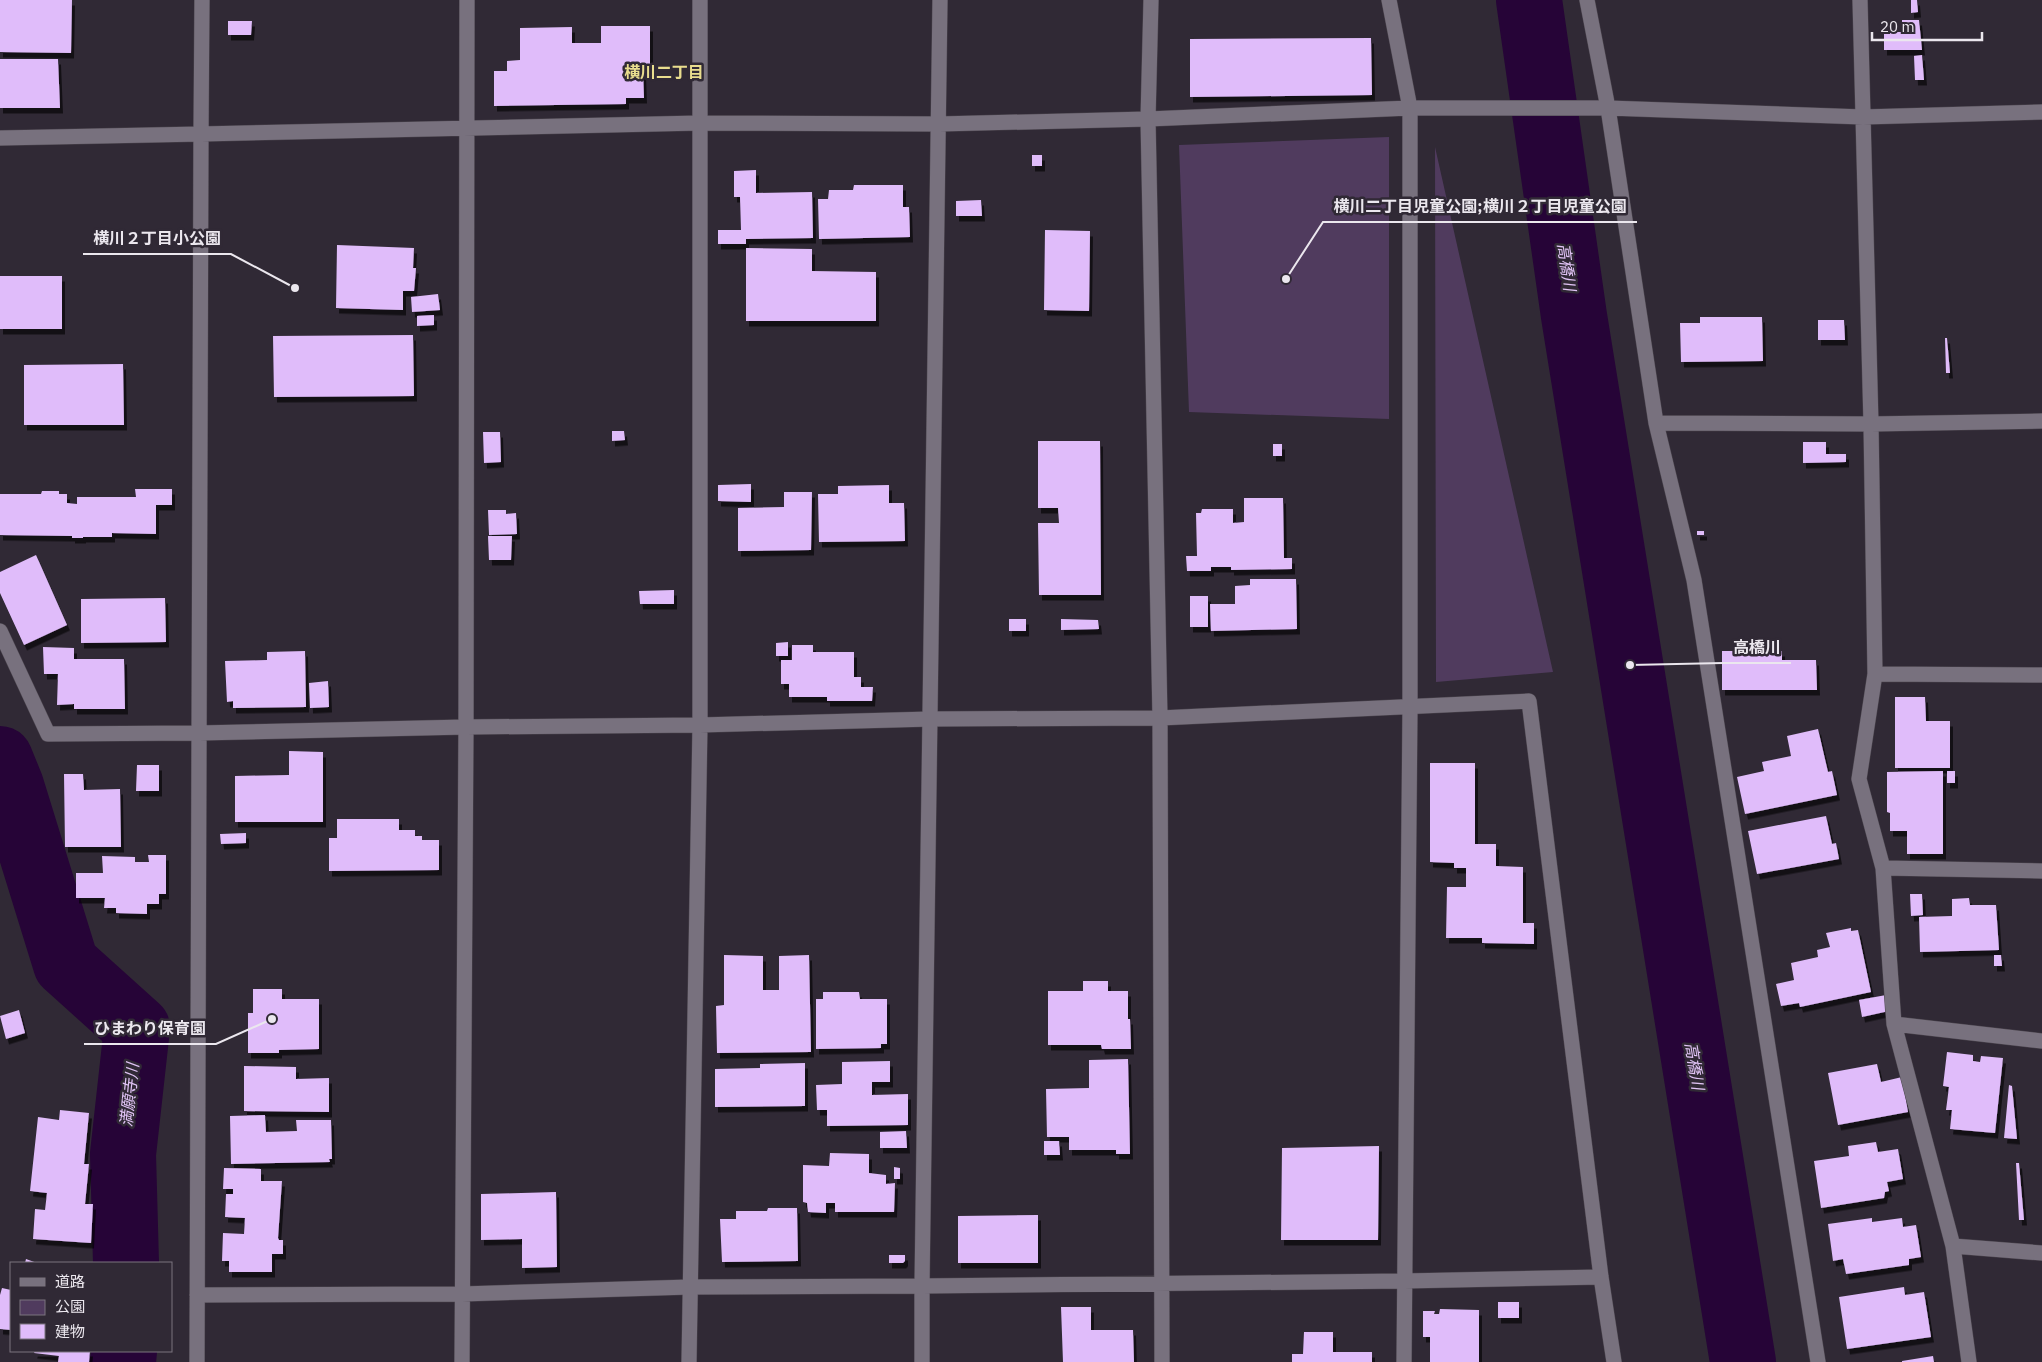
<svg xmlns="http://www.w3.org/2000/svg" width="2042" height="1362" font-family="'IBM Plex Sans','Noto Sans JP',sans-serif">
<defs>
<filter id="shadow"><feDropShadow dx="3" dy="5.5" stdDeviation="0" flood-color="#0009"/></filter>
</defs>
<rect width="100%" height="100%" fill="#302935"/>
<path fill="#503b5e" d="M1389 137V419L1189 412 1179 145Z
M1435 147 1553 672 1436 682Z"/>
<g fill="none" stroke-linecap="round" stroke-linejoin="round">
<path stroke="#260437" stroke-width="66" d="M1529 0 1574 316 1743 1362
M0 759 11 786 66 964 137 1028 123 1154 126 1263
M123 1362 124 1351"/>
</g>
<path fill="#e0bcfa" filter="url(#shadow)" d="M0 0H72L71 53 0 52Z
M1911 0H1917L1918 12 1911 13Z
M1902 20H1919L1922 50H1884V32H1902Z
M228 21H252L251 35H228Z
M601 26H650V70H643L644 98H626V104L494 106V71H507V61L520 60V28L572 27V43H601Z
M1371 38 1372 95 1190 97V39Z
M1922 55 1924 80H1915L1914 56Z
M0 59H58L60 108H0Z
M1032 155H1042V166H1032Z
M756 170V193L812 192 813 238 746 239V244H718V230H741L740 197H734V171Z
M854 185H903V207H909L910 237 819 239 818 199H828L829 190H853Z
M981 200 982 216H956V201Z
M1045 230 1090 231 1089 311 1044 310Z
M337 245 414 248 413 268H416L414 291H403V310L336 308Z
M746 248 812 249V271L876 272V321H746Z
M0 276H62V329H0Z
M438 294 440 310 412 312 411 297Z
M434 315V325L417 326V316Z
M1700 317H1762L1763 361 1681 362 1680 323H1700Z
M1818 320H1844L1845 340H1818Z
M413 335 414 396 274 397 273 336Z
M1945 338H1947L1950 373H1946Z
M123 364 124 425H24V365Z
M612 431H624L625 440 612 441Z
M483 432H500L501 462 484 463Z
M1038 441H1100L1101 595H1039L1038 523H1059L1058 508H1038Z
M1803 442H1826V454H1846V462L1803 463Z
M1273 444H1282V456H1273Z
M751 484V502L718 501V485Z
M889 485V503H904L905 541 819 542 818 494H838V486Z
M135 489H172V505H156V534L112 533V537H83V538H72V536L0 535V494H41L42 491H59V494H67V503L77 504V497H136Z
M784 492H812L811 550 738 551V508L784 507Z
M1244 498H1283L1284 558H1292V569L1231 570V567H1211V571H1187L1186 556H1197L1196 513H1201L1202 509H1233V523L1244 522Z
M488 510H506V514L516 513 517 534 489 535Z
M1697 531H1704V535H1697Z
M488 536H512L511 560H489Z
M36 555 67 625 24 645 0 593V572Z
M1250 579H1296L1297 629 1211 631 1210 604H1235V586L1250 585Z
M674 590V604H640L639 591Z
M1190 596H1208V627H1190Z
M165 598 166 642 81 643V599Z
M1009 619H1026V631H1009Z
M1061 619 1098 620 1099 629 1061 630Z
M788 642V656H776V643Z
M792 645H813V652H854V677H861V687H873L872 701H827V697H789V684H781V660H792Z
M43 647 74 648V659H124L125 709H74V704L57 705 58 674H44Z
M305 651 306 707 233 708V701L227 702 225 661 267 660V652Z
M1722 651H1782V660H1816L1817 690H1722Z
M328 681 329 707 310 708 309 683Z
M1895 697H1925L1926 721H1950V768H1895Z
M1818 729 1828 772 1832 771 1837 795 1745 814 1737 777 1764 771 1762 762 1791 756 1787 736Z
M289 751 323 752V822H235V776L289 775Z
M1430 763H1475V844H1496V866L1523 867V923H1534V944L1482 943V938H1446L1447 887H1466V868H1454V863L1430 862Z
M137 765H159V791H136Z
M1943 771V854H1907V831H1890V813L1887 812V772Z
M1947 771H1955V783H1947Z
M64 774H83L84 790 120 789 121 847H65Z
M1826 816 1832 844 1836 843 1839 859 1757 874 1748 831Z
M337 819H399V830H415V836H422V840H439V870L329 871V838H337Z
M246 833V843L221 844 220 834Z
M148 855H166V894H159V904H147V914L116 913V908H104L105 898H76V873H103L102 856 135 857V862H149Z
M1910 894H1922L1923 915 1911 916Z
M1969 898 1970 905H1996L1999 950 1920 952 1919 917 1952 916V899Z
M1851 928V931L1858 930 1871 992 1800 1007 1799 1003 1781 1006 1776 984 1794 980 1791 963 1818 957 1817 950 1830 947 1826 933Z
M724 955 763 956V990H779V956L809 955 811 1052 717 1053 716 1006 724 1005Z
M1994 955H2001L2002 966H1994Z
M1083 981H1108V991H1128V1019H1130L1131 1049H1102L1101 1045H1048V991H1083Z
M253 989H282V999H319V1049L279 1050V1053H248V1013H253Z
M823 992H859L860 999H887V1044H881V1048L816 1049V999H823Z
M1886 995 1889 1011 1862 1017 1859 1000Z
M19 1010 25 1033 6 1039 0 1016Z
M1947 1052 1973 1055V1061L1980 1062 1981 1056 2003 1058 1995 1133 1950 1129 1952 1110H1946L1949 1087 1943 1086Z
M1128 1059 1130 1154H1116V1150H1069V1137H1047L1046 1089 1089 1088V1060Z
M890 1061V1082H872V1095L908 1094V1125L827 1126V1110H817L816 1085 842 1084V1062Z
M805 1063V1106L715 1107V1069L760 1068V1064Z
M1877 1064 1881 1082 1902 1077 1908 1112 1838 1125 1828 1073Z
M244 1066 296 1067V1079L329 1078V1112L244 1111Z
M2009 1085 2012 1086 2017 1139 2004 1138Z
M60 1110 89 1113 84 1164H89L85 1204H93L91 1243 33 1239 35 1209 45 1210 47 1193 30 1191 38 1117 59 1120Z
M265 1115 266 1132 297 1131 296 1120H331L332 1159H329L330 1162 231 1164 230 1116Z
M906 1131 907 1148H880V1132Z
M1044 1141H1059L1060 1155H1044Z
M1876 1142 1878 1152 1898 1149 1903 1179 1887 1182 1889 1191 1885 1192 1884 1198 1821 1208 1814 1161 1849 1156 1848 1146Z
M1379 1146 1378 1240H1281L1282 1148Z
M830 1153 869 1154V1173L886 1175V1184L895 1183 894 1212H835V1203H826V1213L808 1212 807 1203 803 1202V1165L829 1166Z
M2016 1163H2019L2024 1220H2019Z
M894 1167 900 1168V1179H894Z
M224 1168 261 1169V1181H282L278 1238 279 1240H283V1254H272V1272H229V1261H222L223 1233 244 1234 245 1218 225 1217 226 1194H233V1189H223Z
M556 1192 557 1267 522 1268V1239L481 1240V1194Z
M768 1208H797L798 1261 722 1262 720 1219H736V1211H767Z
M1038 1215V1263H958V1216Z
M1872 1218V1222L1902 1218 1903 1227 1916 1225 1921 1257 1909 1259V1265L1846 1274 1843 1259 1833 1261 1828 1224Z
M889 1255H905V1261L903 1263H889Z
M26 1259 37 1263H25Z
M1904 1287 1905 1295 1924 1292 1931 1337 1847 1349 1839 1297Z
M2 1288 11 1290V1330L0 1329V1295Z
M1498 1302H1519V1318H1498Z
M1061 1307H1091V1330H1133L1134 1362H1063Z
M1440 1309 1479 1310V1362H1430V1337H1423V1311H1435L1434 1314H1439Z
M1304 1332H1333V1352H1372V1362H1292V1354H1303Z
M35 1351H90L89 1362H58L59 1356 34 1353Z
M1933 1356 1934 1362H1902V1361Z"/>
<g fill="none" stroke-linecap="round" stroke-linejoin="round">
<defs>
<path id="minor" d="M202 0 201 134 700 123 939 124 1148 119 1410 108H1608L1863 117 2042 112
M940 0 922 1286 1404 1281 1601 1277
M1151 0 1148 119 1160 718 1162 1362
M1389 0 1410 108V708L1404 1362
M1587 0 1608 108 1656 423 1871 424 1875 674 1859 779 1883 868 1894 1024 1953 1246 1969 1362
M1860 0 1871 424 2042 421
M0 138 201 134 197 1362
M1656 423 1694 580 1818 1362
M0 631 48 734 199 733 466 727 700 725 931 719 1160 718 1529 701 1601 1277 1614 1362
M1875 674 2042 675
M1883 868 2042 871
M1894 1024 2042 1041
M1953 1246 2042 1253
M197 1295 462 1294 690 1287 922 1286V1362
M462 1362 466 727 467 0
M689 1362 700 725V0"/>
</defs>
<use href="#minor" stroke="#4b454e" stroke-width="16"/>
<use href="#minor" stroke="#78717e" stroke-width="15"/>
</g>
<g text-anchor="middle" stroke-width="5" stroke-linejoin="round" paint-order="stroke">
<g font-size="16" font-weight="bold" fill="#e9dd8e" stroke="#302935">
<text x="664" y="78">横川二丁目</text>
</g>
<g font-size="16" font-style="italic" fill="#e1c4f6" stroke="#302935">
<text transform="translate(1567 267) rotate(82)" y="6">高橋川</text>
<text transform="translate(1695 1066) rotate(81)" y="6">高橋川</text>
<text transform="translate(129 1095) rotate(-84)" y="6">満願寺川</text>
</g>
</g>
<path fill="none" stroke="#ebe7ee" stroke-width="2" d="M1286 279L1323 222H1637M295 288L231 254H83M1630 665L1723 663H1791M272 1019L216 1044H84"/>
<g fill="#ebe7ee" stroke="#302935" stroke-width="2">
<circle cx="1286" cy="279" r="5"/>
<circle cx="295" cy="288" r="5"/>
<circle cx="1630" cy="665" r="5"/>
<circle cx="272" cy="1019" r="5"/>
</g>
<g font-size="16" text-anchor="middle" font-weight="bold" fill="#ebe7ee" stroke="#302935" stroke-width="5" stroke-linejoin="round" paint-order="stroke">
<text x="1480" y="212">横川二丁目児童公園;横川２丁目児童公園</text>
<text x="157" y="244">横川２丁目小公園</text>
<text x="1757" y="653">高橋川</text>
<text x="150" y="1034">ひまわり保育園</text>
</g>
<rect x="10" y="1262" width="162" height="90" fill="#302935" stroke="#7b757f"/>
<rect x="20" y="1278" width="25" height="8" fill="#78717e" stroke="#7b757f"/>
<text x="55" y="1287" font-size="15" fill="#ebe7ee">道路</text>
<rect x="20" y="1300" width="25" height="15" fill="#503b5e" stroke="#7b757f"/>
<text x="55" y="1312" font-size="15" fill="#ebe7ee">公園</text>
<rect x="20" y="1324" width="25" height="15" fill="#e0bcfa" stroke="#7b757f"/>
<text x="55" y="1337" font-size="15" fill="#ebe7ee">建物</text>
<path d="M1872 32v8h110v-8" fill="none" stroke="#ebe7ee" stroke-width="2.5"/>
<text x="1880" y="32" font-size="15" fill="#ebe7ee" stroke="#302935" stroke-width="4" paint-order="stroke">20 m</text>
</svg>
